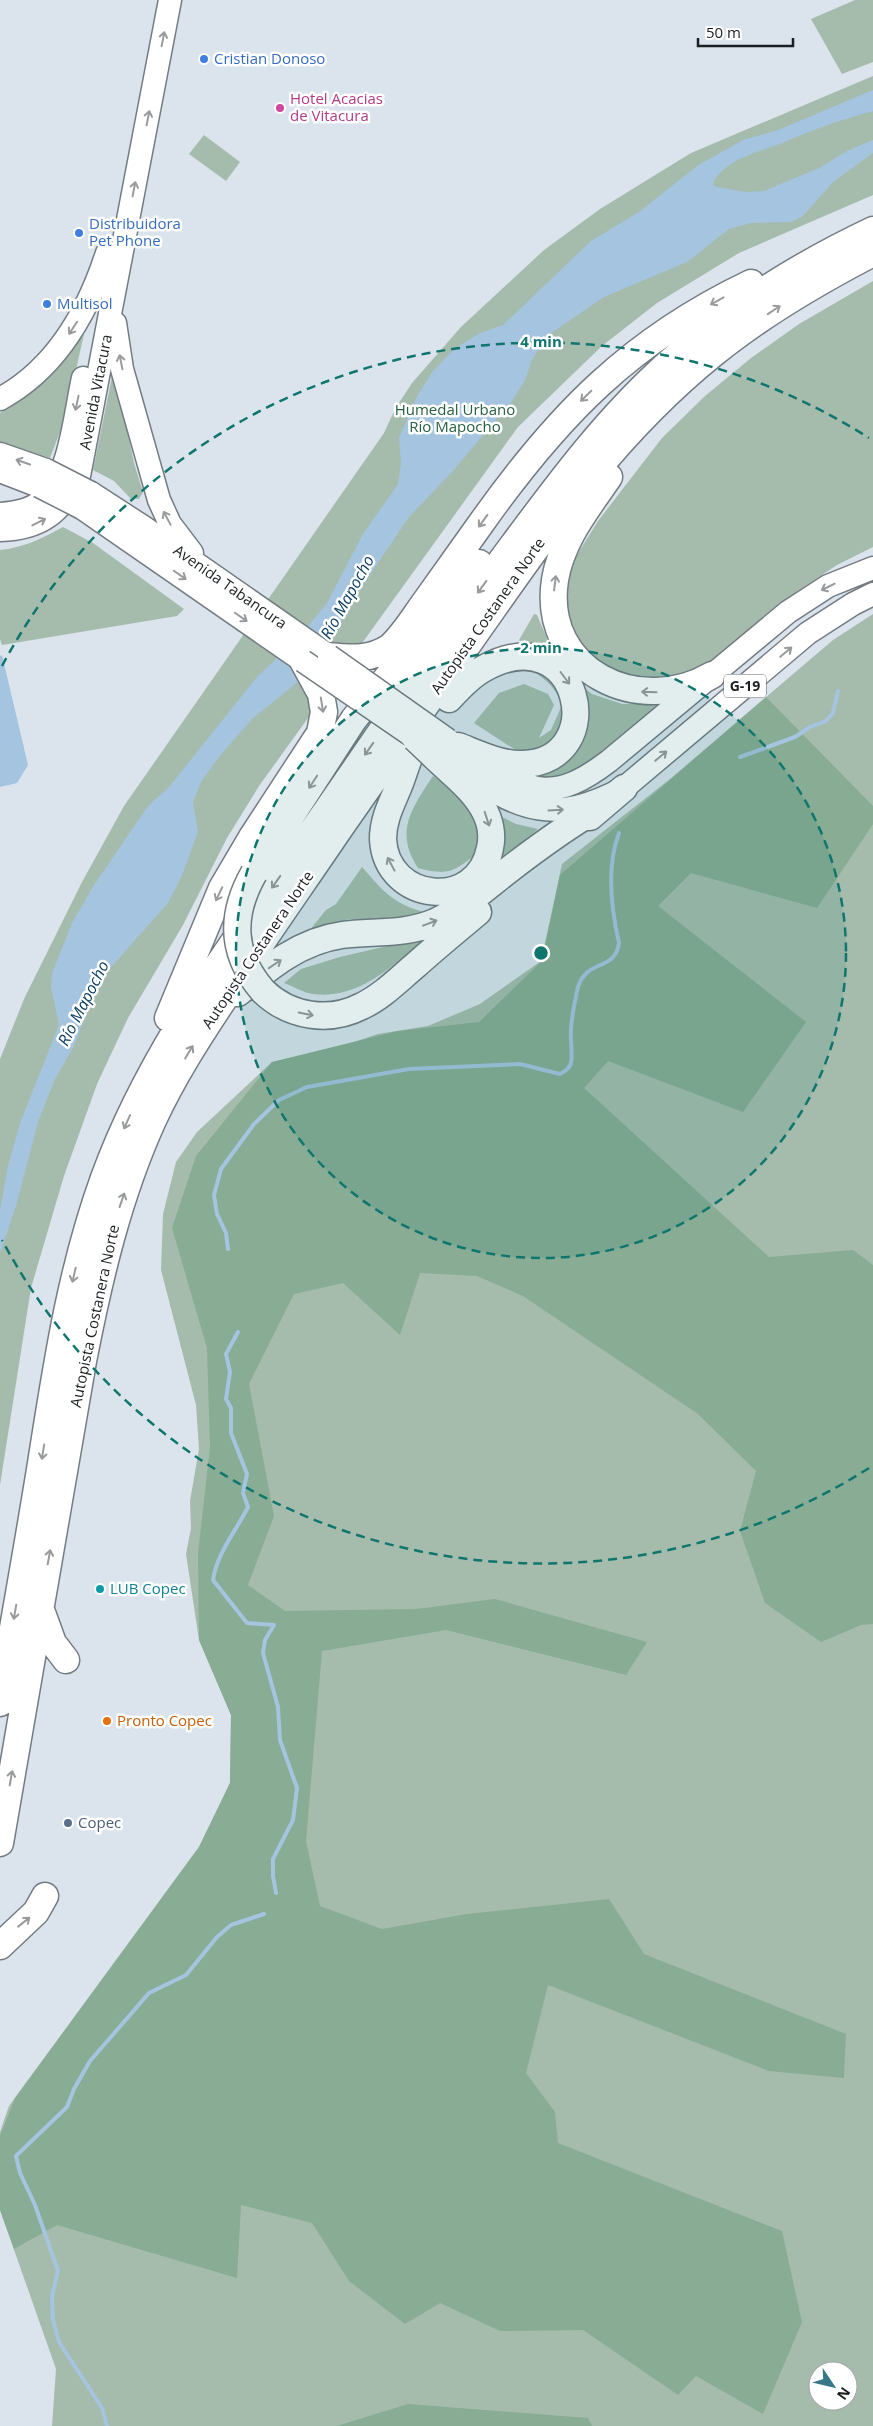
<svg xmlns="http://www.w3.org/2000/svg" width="873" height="2426" font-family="'Open Sans',sans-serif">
<rect width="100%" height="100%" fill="#dbe4ed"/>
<path fill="#a5bcac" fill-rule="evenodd" d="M855 0H873V62L842 74 811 19Z
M873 76V195L739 253 657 303 602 346 518 427 259 786 227 838 183 925 128 1018 97 1084 64 1176 31 1288 0 1485V1059L24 999 82 882 124 806 384 433 395 409 412 383 461 327 544 250 600 209 691 153Z
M204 135 240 162 226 181 189 154Z
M873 281V547L837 565 796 592 729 651 705 668 653 687 593 665 569 627 565 596 568 575 575 558 598 521 662 438 705 396 751 358 799 324Z
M84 334 65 419 50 458 0 442V413C33 394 60 364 84 334Z
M114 367 134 463 143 492 139 499H131L114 481 93 470Z
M63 527 93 543 184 609 177 616 2 645 0 639V550C23 548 43 538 63 527Z
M534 614 537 615 553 652 534 648 519 640Z
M873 614V2426H52L56 2369 0 2210V2132L9 2106 199 1847 230 1783 231 1715 199 1640 186 1554 191 1528 190 1501 199 1449 196 1405 161 1270 163 1214 176 1162 197 1132 272 1062 333 1049 378 1034 428 1026 480 1004 541 961 562 864 670 779 833 640ZM818 2371H848V2401H818Z
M534 667 562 689 563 727 551 745 526 752 514 749 474 723 499 693 524 684 548 694 554 705 539 738 551 730 562 705C556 688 547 680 532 671Z
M579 684 592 694 622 704 668 703 572 775 550 779 533 777 525 771 554 763Z
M433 776 455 790 474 809 481 851C454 870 452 877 418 868 394 832 412 808 433 776Z
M494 813 516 824 538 829 501 861V850Z
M362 867C384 892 394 905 428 913L380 921 349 919 309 931 326 910 336 904Z
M426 937C394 965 359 1000 313 994 303 993 293 986 284 983L301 969 340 957Z"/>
<path fill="#88ac94" d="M766 697 873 806V824L817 908 691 873 658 906 806 1022 743 1112 608 1061 584 1088 769 1257 853 1250 873 1265V1624L861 1625 821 1642 765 1603 740 1531 756 1471 698 1414 523 1296 477 1276 420 1273 400 1335 343 1283 294 1294 249 1384 274 1516 248 1585 285 1611 416 1609 495 1599 647 1642 626 1675 446 1630 322 1651 306 1841 320 1906 382 1929 467 1914 609 1899 644 1954 846 2034 844 2078 769 2071 548 1985 526 2073 555 2112 558 2143 782 2231 802 2322 763 2414 696 2376 678 2395 583 2330 500 2331 440 2303 405 2324 349 2281 312 2223 241 2205 237 2278 57 2225 14 2249 0 2210V2136L15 2098 199 1847 230 1783 231 1715 199 1640 198 1554 210 1447 207 1348 172 1228 196 1156 272 1062 398 1031 479 1022 542 961 560 875Z
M408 2404 588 2418 592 2426H337Z"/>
<path fill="#a4c4df" d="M873 90V111C844 119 817 128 789 140 765 151 731 156 715 179L713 185 717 187 745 192 764 191 819 168 847 151 873 140V153L833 182 803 216 791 222 751 223 729 229 687 262 604 297 547 336 532 360 525 380 512 401 452 472 409 517 361 588 327 644 300 680 252 719 219 757 201 782 193 802 198 832 181 878 168 903 98 982 74 1046 55 1079 38 1122 16 1206 0 1253V1210L8 1166 20 1123 59 1025 51 987 52 973 72 923 92 888 148 806 169 787 257 677 298 638 327 603 363 534 398 484 401 463 399 438 416 398 433 371 454 349 480 333 503 325 591 241 639 212 697 166 743 140 778 130Z
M2 655 28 765 17 783 0 787V656Z"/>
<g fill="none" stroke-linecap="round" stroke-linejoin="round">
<path stroke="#a4c4df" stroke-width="4" d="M740 757 795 737 810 727 826 721 833 713 838 691
M228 1249 226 1233 217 1214 214 1195 221 1169 254 1124 279 1100 307 1087 409 1069 520 1064 560 1074C565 1071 569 1069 571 1063 573 1053 570 1040 571 1029 572 1015 575 1000 578 987 587 958 615 972 619 943 611 908 606 867 619 833
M238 1332 226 1354 230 1372 226 1399 231 1408V1433L247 1474 243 1493 248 1507C236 1531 217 1553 213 1580L247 1623 274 1625 265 1640 263 1653 278 1707 280 1740 297 1788 293 1820 273 1859V1876L276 1893
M107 2426 102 2408 59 2342 53 2320 52 2296 58 2271 35 2205 20 2173 16 2156 67 2107 74 2089 90 2061 149 1993 186 1975 217 1937 231 1925 264 1914"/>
<defs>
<path id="primary" d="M115 323 122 369 159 500 170 524 192 553
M0 399C57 368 88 312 107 253
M0 454 46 470
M0 471 39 486
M91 493 145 528 329 656
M82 508 303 661
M0 514C14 513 29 511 40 502 70 480 75 413 83 378
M0 530C40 529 62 513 79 476L170 0
M479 760C533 794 555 802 609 761L788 612 828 586 873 568
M459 769C521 812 554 825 624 788L808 633 853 604 873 594"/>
<path id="highway" d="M609 477C587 509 561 541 555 580 541 671 639 718 712 675
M329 656C351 658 371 660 390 647 404 634 414 617 425 602 444 575 463 549 482 522 558 415 631 340 751 283
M449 699C459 688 470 676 483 669 580 614 612 761 523 764 501 765 479 754 458 746
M411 753C406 764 403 777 398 788 391 805 383 820 383 839 386 903 478 912 490 848 493 835 490 820 483 808 472 788 450 772 434 756
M590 817 624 788
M254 873 354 719 479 563
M263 991C290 1017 329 1023 362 1006 383 996 400 978 417 964 437 946 458 929 478 912
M238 993C269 967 300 941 342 935 373 931 405 935 435 922 461 910 483 890 506 872 537 848 568 825 602 806
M168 1018 222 888 252 837 320 733 324 712 321 694 303 661
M41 1610 53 1643 66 1660
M0 1703C14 1621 29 1539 42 1457 57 1362 71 1269 104 1178 153 1043 243 930 325 813 384 727 443 641 504 557 556 487 606 418 672 360 732 307 801 264 873 230
M0 1843 83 1361C99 1279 118 1197 153 1120 173 1077 198 1038 224 999 261 942 300 887 338 831 384 764 431 697 478 630 550 528 615 433 713 354 762 314 817 282 873 253
M0 1946 36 1912 45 1896"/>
</defs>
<use href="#primary" stroke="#747c83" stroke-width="25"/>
<use href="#highway" stroke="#747c83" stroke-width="29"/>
<use href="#primary" stroke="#fff" stroke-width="22"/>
<use href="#highway" stroke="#fff" stroke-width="26"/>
<defs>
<path id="primary-bridge" d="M46 470 91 493
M39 486 82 508
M329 656 448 740
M303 661 430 748"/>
<path id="highway-bridge" d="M415 738 434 756
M254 873C230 915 231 954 263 991"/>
</defs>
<use href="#primary-bridge" stroke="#747c83" stroke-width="25" stroke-linecap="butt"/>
<use href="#highway-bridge" stroke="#747c83" stroke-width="29" stroke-linecap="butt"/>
<use href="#primary-bridge" stroke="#fff" stroke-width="22"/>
<use href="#highway-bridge" stroke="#fff" stroke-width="26"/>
</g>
<defs><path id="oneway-shaft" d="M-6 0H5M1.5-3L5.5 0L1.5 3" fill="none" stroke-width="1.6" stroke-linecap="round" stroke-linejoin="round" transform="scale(1.25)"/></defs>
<g stroke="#989a9c">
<use href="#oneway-shaft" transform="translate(163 39) rotate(-79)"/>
<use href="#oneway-shaft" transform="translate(148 118) rotate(-79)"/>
<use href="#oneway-shaft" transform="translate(134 189) rotate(-79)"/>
<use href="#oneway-shaft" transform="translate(717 301) rotate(151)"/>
<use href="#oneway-shaft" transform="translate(774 310) rotate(-34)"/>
<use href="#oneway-shaft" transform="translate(73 328) rotate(123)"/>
<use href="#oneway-shaft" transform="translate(121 362) rotate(-101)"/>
<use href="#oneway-shaft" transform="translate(586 396) rotate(136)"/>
<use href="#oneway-shaft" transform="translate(77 403) rotate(102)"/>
<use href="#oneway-shaft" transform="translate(23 462) rotate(-161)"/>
<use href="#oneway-shaft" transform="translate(167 518) rotate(-118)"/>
<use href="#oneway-shaft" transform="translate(483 521) rotate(126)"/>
<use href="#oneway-shaft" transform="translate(39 522) rotate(-27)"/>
<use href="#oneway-shaft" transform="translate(180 575) rotate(35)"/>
<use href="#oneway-shaft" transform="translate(555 583) rotate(-83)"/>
<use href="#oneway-shaft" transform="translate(482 587) rotate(126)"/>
<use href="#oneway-shaft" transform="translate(828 587) rotate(154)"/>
<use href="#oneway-shaft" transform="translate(241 617) rotate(35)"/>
<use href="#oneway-shaft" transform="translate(786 652) rotate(-40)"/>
<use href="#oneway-shaft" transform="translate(565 678) rotate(53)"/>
<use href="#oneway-shaft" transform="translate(649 692) rotate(-178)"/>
<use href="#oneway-shaft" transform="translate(322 705) rotate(81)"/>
<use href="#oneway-shaft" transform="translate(369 749) rotate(125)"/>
<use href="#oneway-shaft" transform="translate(661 756) rotate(-40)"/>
<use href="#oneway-shaft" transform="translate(313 782) rotate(123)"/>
<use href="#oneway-shaft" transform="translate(556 810) rotate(-3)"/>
<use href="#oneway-shaft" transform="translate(487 819) rotate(72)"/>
<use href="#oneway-shaft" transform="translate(391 864) rotate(-118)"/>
<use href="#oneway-shaft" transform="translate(276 882) rotate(125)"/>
<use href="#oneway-shaft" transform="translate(219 894) rotate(116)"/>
<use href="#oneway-shaft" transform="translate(430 923) rotate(-21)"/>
<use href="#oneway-shaft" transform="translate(275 964) rotate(-34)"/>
<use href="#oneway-shaft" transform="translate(306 1014) rotate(11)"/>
<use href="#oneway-shaft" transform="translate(189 1052) rotate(-59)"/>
<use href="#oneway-shaft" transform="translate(127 1122) rotate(114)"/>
<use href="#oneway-shaft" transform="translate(122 1200) rotate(-71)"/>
<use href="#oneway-shaft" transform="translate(74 1275) rotate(103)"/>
<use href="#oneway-shaft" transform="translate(43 1452) rotate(99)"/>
<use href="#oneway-shaft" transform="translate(49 1557) rotate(-80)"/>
<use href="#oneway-shaft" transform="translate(15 1612) rotate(100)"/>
<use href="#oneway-shaft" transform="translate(11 1778) rotate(-80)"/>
<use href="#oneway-shaft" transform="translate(24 1922) rotate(-38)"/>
</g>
<circle cx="541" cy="953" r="305" fill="#0f766e" fill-opacity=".12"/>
<g fill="none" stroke="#0f766e" stroke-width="2.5" stroke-dasharray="9 6">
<circle cx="541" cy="953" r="305"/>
<path d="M869 1468A611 611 0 0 1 2 1240M2 666A611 611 0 0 1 869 438"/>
</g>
<g fill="#3f7fe0" stroke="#fff" stroke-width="2">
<circle cx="204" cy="59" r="5"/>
<circle cx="79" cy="233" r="5"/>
<circle cx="47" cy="304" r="5"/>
</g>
<circle fill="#d1479c" stroke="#fff" stroke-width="2" cx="280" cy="108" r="5"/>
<circle fill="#0f9aa8" stroke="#fff" stroke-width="2" cx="100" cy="1589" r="5"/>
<circle fill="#e8710a" stroke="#fff" stroke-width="2" cx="107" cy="1721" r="5"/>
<circle fill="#5c6f8a" stroke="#fff" stroke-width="2" cx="68" cy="1823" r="5"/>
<g text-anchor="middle" stroke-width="5" stroke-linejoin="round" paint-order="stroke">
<rect fill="#fff" stroke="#5f6264" stroke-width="1" x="724" y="674.5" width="42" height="23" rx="4"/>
<g font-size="14" font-weight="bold" fill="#1b1f22">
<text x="745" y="691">G-19</text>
</g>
<g font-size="15" fill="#366cbe" stroke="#fff" text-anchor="start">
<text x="214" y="64">Cristian Donoso</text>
<text x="89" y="229">Distribuidora<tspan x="89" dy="17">Pet Phone</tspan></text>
<text x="57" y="309">Multisol</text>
</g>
<g font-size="15" fill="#b23c85" stroke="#fff" text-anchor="start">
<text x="290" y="104">Hotel Acacias<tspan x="290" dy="17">de Vitacura</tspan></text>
</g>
<g font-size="15" fill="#1b1f22" stroke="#fff">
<text transform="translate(96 392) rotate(-79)" y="5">Avenida Vitacura</text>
<text transform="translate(230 587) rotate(35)" y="5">Avenida Tabancura</text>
<text transform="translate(488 616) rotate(-55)" y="5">Autopista Costanera Norte</text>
<text transform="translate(258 950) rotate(-56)" y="5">Autopista Costanera Norte</text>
<text transform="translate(95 1316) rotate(-78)" y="5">Autopista Costanera Norte</text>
</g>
<g font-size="15" fill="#266140" stroke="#fff">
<text x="455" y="415">Humedal Urbano<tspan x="455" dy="17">Río Mapocho</tspan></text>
</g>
<g font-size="15" fill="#0d838f" stroke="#fff" text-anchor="start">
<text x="110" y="1594">LUB Copec</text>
</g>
<g font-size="15" fill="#c56008" stroke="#fff" text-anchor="start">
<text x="117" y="1726">Pronto Copec</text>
</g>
<g font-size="15" fill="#4e5e75" stroke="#fff" text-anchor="start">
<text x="78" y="1828">Copec</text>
</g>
<g font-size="16" font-style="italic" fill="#073d61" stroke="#fff">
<text transform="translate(347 597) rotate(-61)" y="6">Río Mapocho</text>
<text transform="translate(83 1003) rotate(-63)" y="6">Río Mapocho</text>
</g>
</g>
<circle cx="541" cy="953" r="8" fill="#0f766e" stroke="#fff" stroke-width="2.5"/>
<g font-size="15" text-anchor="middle" font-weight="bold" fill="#0f766e" stroke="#fff" stroke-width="5" stroke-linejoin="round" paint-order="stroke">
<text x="541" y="347">4 min</text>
<text x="541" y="653">2 min</text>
</g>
<g transform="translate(833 2386) rotate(125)"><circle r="24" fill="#ffffff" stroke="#a4a5a7"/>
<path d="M0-4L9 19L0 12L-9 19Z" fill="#367789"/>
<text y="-8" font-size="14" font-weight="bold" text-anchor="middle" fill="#1b1f22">N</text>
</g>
<path d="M698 38v8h95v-8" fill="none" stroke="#1b1f22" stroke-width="2.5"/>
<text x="706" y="38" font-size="15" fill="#1b1f22" stroke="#ffffff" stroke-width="4" paint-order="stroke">50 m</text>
</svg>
